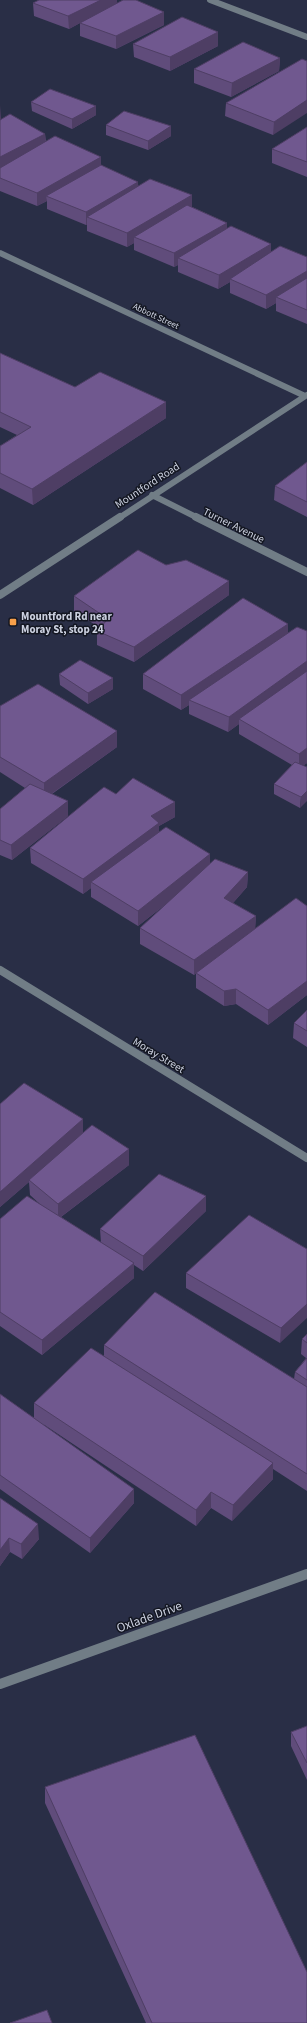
<svg xmlns="http://www.w3.org/2000/svg" width="307" height="2023" font-family="'Source Sans 3',sans-serif">
<rect width="100%" height="100%" fill="#292e46"/>
<g fill="none" stroke-linecap="round" stroke-linejoin="round">
<path stroke="#717d86" stroke-width="6" d="M210 0 307 37
M0 253 305 396
M152 495 198 518
M119 518 307 395"/>
<path stroke="#717d86" stroke-width="8" d="M196 517 307 572
M0 595 120 517
M0 970 307 1158"/>
<path stroke="#717d86" stroke-width="10" d="M0 1684 307 1574"/>
</g>
<path fill="#604c7b" d="M33 3H117L164 25 116 49 80 36V23L69 29 34 16Z
M218 32V46L170 71 134 57 133 44Z
M280 58 279 71 231 97 194 83V69Z
M307 61 273 135 225 116 226 103Z
M31 102 96 115 72 129 32 111Z
M0 120 45 134 46 142 101 165 138 186 192 195V207L227 223V228L271 244V252L307 257V324L276 311V303L266 309 230 293V282L218 289 178 272V265L174 267 134 250V243L127 247 87 231V225H86L47 209V201L37 206 0 191Z
M106 125 171 136 148 150 106 135Z
M307 127V177L272 163V149Z
M0 353 75 387 166 402V418L33 505 0 488V446L17 435 0 427Z
M307 462V517L274 500 275 486Z
M166 565 229 595 134 662 97 645V631L100 628 74 611V596Z
M288 624V633L307 631V763L304 765 300 808 274 794V784L292 765 239 734V724L228 732 189 714V705L181 710 143 689V674Z
M59 674 113 689 88 704 60 685Z
M0 706 117 747 52 794 68 816 12 860 0 855V809L25 788 0 772Z
M116 794 175 817 159 826V833L210 863 248 872 247 887 233 903 256 916 255 928 307 906V995L268 1025 236 1004 224 1006 196 988V973L194 975 140 944V928L170 901 138 926 91 897V888L83 894 31 863 30 848Z
M307 1010V1047L293 1038 294 1023Z
M0 1104 83 1119V1133L129 1165 61 1217 101 1243 100 1229 206 1211 143 1271 134 1265V1278L42 1355 0 1326V1219L42 1206 30 1195 29 1182 0 1207Z
M307 1249 280 1343 186 1288V1273Z
M307 1334V1491L273 1469V1479L232 1521 211 1508 196 1526 43 1424 134 1503 90 1553 0 1489V1394L34 1418V1403L104 1357V1345L294 1379 295 1372 306 1358 301 1354 302 1339Z
M0 1498 39 1539 22 1559 10 1552 0 1566Z
M307 1726V1780L291 1746V1732Z
M45 1787 307 2023H146L45 1803Z"/>
<path fill="#4e3e64" d="M101 0H117V5L80 23 69 29 68 16Z
M164 12V25L116 49V36Z
M218 32V46L170 71V57Z
M280 58 279 71 231 97 232 83Z
M307 100V113L273 135 274 122Z
M0 105 1 119H0Z
M96 106V115L72 129V119Z
M171 126V136L148 150V141Z
M45 134 46 147 0 171V157Z
M101 157V171L46 196 47 201 37 206V193Z
M138 182 139 196 87 217V225H86V212Z
M192 195V209L134 237V243L127 247V233Z
M227 223V237L178 258V265L174 267V253Z
M271 244V258L230 279V282L218 289 219 275Z
M307 271V284L276 297V303L266 309V295Z
M166 402V418L33 505 32 489Z
M229 581V595L134 662V647Z
M288 624V639L189 700V705L181 710V695Z
M307 661V675L239 719V724L228 732 229 717Z
M113 678V689L88 704V693Z
M117 731V747L44 799V783Z
M307 748V763L299 769V754Z
M307 791V801L300 808 301 797Z
M68 801V816L12 860 11 845Z
M175 802V817L159 826V838L91 882V888L83 894V879L151 816Z
M210 854V869L138 926V911Z
M248 872 247 887 224 913V898Z
M256 916 255 931 194 975V960Z
M307 981V995L268 1025V1010Z
M236 989V1004L224 1006V991Z
M83 1119V1134L29 1180V1182L0 1207V1192Z
M129 1149V1165L58 1219V1204Z
M206 1196V1211L143 1271V1256Z
M134 1263V1278L42 1355V1340Z
M307 1304V1318L280 1343 281 1328Z
M273 1463V1479L232 1521 233 1505Z
M134 1489V1503L90 1553V1538Z
M211 1492V1508L196 1526V1510Z
M38 1524 39 1539 22 1559 21 1544Z
M9 1538 10 1552 0 1566V1550Z"/>
<path fill="#70588f" stroke="#4e3e64" d="M39 0H101L68 16 33 3Z
M123 0H136L164 12 116 36 80 23Z
M182 17 218 32 170 57 133 44Z
M243 42 280 58 232 83 194 69Z
M302 59 307 61V100L274 122 226 103Z
M50 89 96 106 72 119 31 102Z
M124 111 171 126 148 141 106 125Z
M10 114 45 134 0 157V120Z
M307 127V162L272 149Z
M55 136 101 157 37 193 0 178V168Z
M101 165 138 182 86 212 46 196Z
M150 179 192 195 127 233 87 217Z
M187 205 227 223 174 253 134 237Z
M231 226 271 244 219 275 178 258Z
M280 246 307 257V271L266 295 230 279Z
M307 278V310L276 297Z
M0 353 75 387 100 372 166 402 32 489 0 473V446L31 427 0 412Z
M307 462V502L275 486Z
M138 550 166 565 186 560 229 581 134 647 97 631 108 619 74 596Z
M243 598 288 624 181 695 143 674Z
M297 627 307 631V661L229 717 189 700Z
M80 660 113 678 88 693 59 674Z
M307 671V748L299 754 239 719Z
M38 684 117 731 44 783 0 757V706Z
M295 762 307 767V791L301 797 274 784Z
M133 778 175 802 151 816 159 823 83 879 30 848 104 787 116 794Z
M30 784 68 801 11 845 0 840V809Z
M166 827 210 854 138 911 91 882Z
M215 859 248 872 224 898 256 916 194 960 140 928Z
M296 898 307 906V981L268 1010 236 989 224 991 196 973Z
M307 1010V1031L294 1023Z
M24 1083 83 1119 0 1192V1104Z
M92 1125 129 1149 58 1204 29 1180Z
M159 1174 206 1196 143 1256 100 1229Z
M27 1196 134 1263 42 1340 0 1312V1219Z
M249 1215 307 1249V1304L281 1328 186 1273Z
M155 1292 307 1387V1474L104 1345Z
M307 1334V1343L302 1339Z
M91 1348 273 1463 233 1505 211 1492 196 1510 34 1403Z
M307 1358V1380L295 1372Z
M0 1394 134 1489 90 1538 0 1475Z
M0 1498 38 1524 21 1544 9 1538 0 1550Z
M307 1726V1763L291 1732Z
M195 1735 307 1972V2023H152L45 1787Z
M47 2010 52 2023H10Z"/>
<rect fill="#f8a04b" stroke="#141722" stroke-width="1.5" x="9" y="618" width="8" height="8" rx="2"/>
<g text-anchor="middle" stroke-width="3" stroke-linejoin="round" paint-order="stroke">
<g font-size="9" fill="#ccd1e0" stroke="#141722">
<text transform="translate(156 316) rotate(25)" y="3">Abbott Street</text>
</g>
<g font-size="11" fill="#ccd1e0" stroke="#141722">
<text transform="translate(147 485) rotate(-33)" y="4">Mountford Road</text>
<text transform="translate(234 525) rotate(26)" y="4">Turner Avenue</text>
<text transform="translate(159 1055) rotate(31)" y="4">Moray Street</text>
</g>
<g font-size="11" font-weight="bold" fill="#ccd1e0" stroke="#141722" text-anchor="start">
<text x="21" y="620">Mountford Rd near<tspan x="21" dy="13">Moray St, stop 24</tspan></text>
</g>
<g font-size="13" fill="#ccd1e0" stroke="#141722">
<text transform="translate(149 1616) rotate(-20)" y="5">Oxlade Drive</text>
</g>
</g>
</svg>
